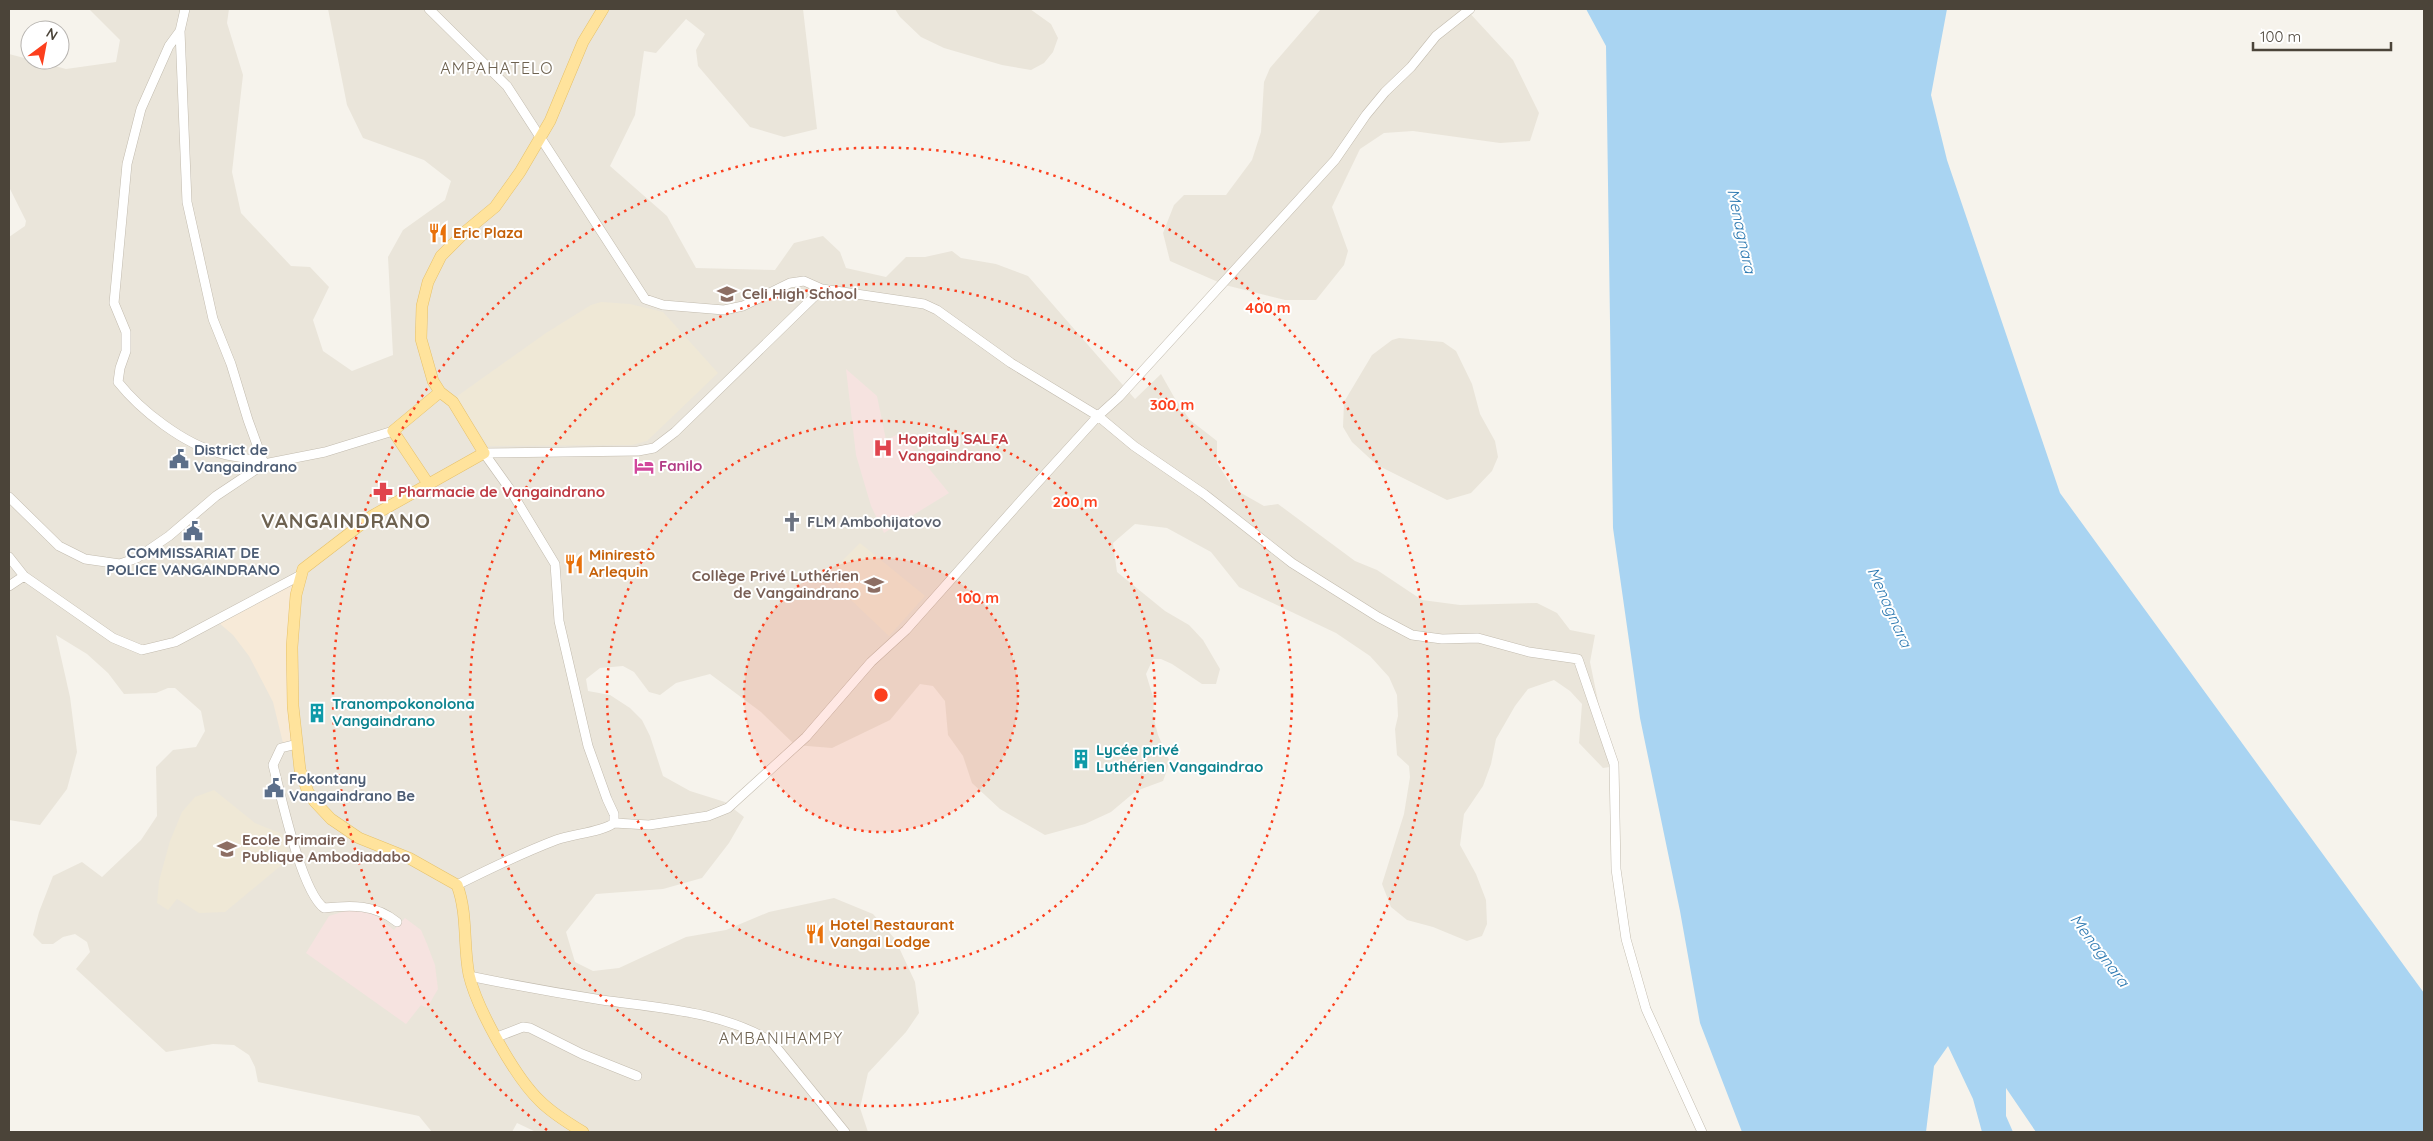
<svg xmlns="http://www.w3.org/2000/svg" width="2433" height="1141" font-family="Quicksand,sans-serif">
<rect width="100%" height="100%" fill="#f6f3ec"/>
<path fill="#eae5da" d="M89 9H229L227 23 243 75 232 172 241 213 291 266 310 267 329 287 313 320 323 351 352 371 393 355 388 257 403 230 445 200 451 181 424 160 363 138 347 105 328 9H803L817 129 784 137 750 127 698 66 696 50 705 34 686 19 656 53 644 51 635 115 610 166 667 216 696 268 775 270 794 243 823 236 840 252 846 268 886 277 906 257H925L952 251 961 258 996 264 1028 276 1135 399 1161 374 1174 397 1190 420 1217 441V463L1234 489 1264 506 1278 504 1355 561 1377 570 1422 600 1460 605 1537 603 1557 613 1570 630 1595 635 1590 662 1607 745 1617 766 1603 768 1579 743 1582 704 1570 691 1554 680 1528 689 1515 706 1496 739 1491 764 1483 786 1464 814 1460 845 1476 874 1486 900 1487 924 1482 936 1467 941 1433 927 1407 920 1391 907 1382 884 1404 814 1410 777 1409 766 1397 755 1395 729 1398 716 1397 695 1389 677 1370 656 1336 633 1239 587 1211 552 1167 528 1135 524 1113 543 1117 572 1165 611 1189 625 1203 640 1220 669 1216 684H1202L1172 664 1161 659H1153L1146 674 1154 700 1153 715 1158 735 1170 762 1163 781 1136 791 1111 812 1085 824 1045 835 1000 809 972 783 963 756 948 735 945 701 933 686 920 684 890 720 832 748 795 745 761 712 710 674 676 683 660 695 649 692 634 672 623 666 600 668 586 679 588 691 610 695 630 708 642 720 650 736 663 776 690 791 725 802 744 817 729 843 702 878 663 889 596 894 566 932 575 962 593 971 619 968 686 937 726 930 769 912 834 898 873 914 895 939 915 982 919 1013 906 1032 868 1073 860 1108 868 1132H536L517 1123 512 1132H432L419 1116 258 1082 255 1067 249 1055 234 1045 213 1044 166 1052 76 969 90 952 87 942 75 934 63 937 53 944H42L33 935 39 912 53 876 82 862 102 877 141 840 157 816 156 767 173 750 196 747 205 731 201 711 175 688H168L156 693 124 694 108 673 87 654 56 635 70 697 77 752 67 789 40 825 9 820V237L25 226 26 221 9 187V54L66 69 116 62 120 40Z
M895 9H1030L1051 24 1058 38 1053 52 1044 63 1031 70 1002 65 944 48 921 37 900 17Z
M1321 9H1466L1513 60 1539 113 1530 141 1500 143 1413 131 1384 133 1360 149 1332 207 1348 251 1344 265 1316 300H1285L1225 285 1170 261 1163 233 1174 205 1184 195H1226L1252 160 1261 132 1264 82 1270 68Z
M1399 338 1443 342 1456 351 1472 384 1480 414 1495 441 1498 457 1492 471 1471 493 1447 500 1377 465 1352 442 1343 427 1344 402 1372 355 1392 340Z"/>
<path fill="#f7ead8" d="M293 582 295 740 283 743 273 702 249 656 233 635 218 622Z"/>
<path fill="#efe8d6" d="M601 302 630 304 663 312 718 373 647 441 632 445 488 446 456 397 546 333 591 305Z
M860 543 925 596 889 636 848 597 829 574Z
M214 790 255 823 282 834 290 858 225 912 199 913 177 899 168 910 157 903 159 881 170 841 182 812 195 797Z"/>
<path fill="#f6e3e0" d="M846 369 877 396 886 440 900 433 949 493 884 533 871 506 856 455Z
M355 908 374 914 394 930 405 918 421 930 427 944 435 965 438 989 427 1008 421 1005 406 1024 306 953 329 916Z"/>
<path fill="#a9d4f2" d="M1586 9H1947L1931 95 1947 160 2060 493 2424 993V1132H2036L2006 1088V1116L2013 1132H1982L1973 1099 1948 1046 1934 1066 1926 1132H1742L1700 1023 1680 911 1640 718 1613 528 1606 46Z"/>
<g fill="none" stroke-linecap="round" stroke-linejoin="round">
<defs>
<path id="minor" d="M185 9 180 31 187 202 213 319 231 364 248 420 264 464
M429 9 507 86 645 299 663 305 724 310 743 306 790 283 804 281 822 289 924 304 937 310 1011 363 1098 416 1134 446 1204 494 1292 563 1378 617 1412 635 1442 639 1478 638 1529 652 1578 659 1614 764 1616 869 1626 939 1646 1009 1702 1132
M180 31 169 46 141 109 127 164 114 303 126 332V351L120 368 118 382C141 411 184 444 219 453 235 458 250 457 264 464
M484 453 638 451 654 448 675 432 822 289
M9 497 59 546 85 559 120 564 137 558 169 536 216 496 264 464 325 452 393 431
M9 557 24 576 113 638 142 650 175 642 299 576
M9 586 24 576
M297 744 281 748 273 765C281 795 301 891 324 908 351 905 375 904 397 922
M614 823 649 825 708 816 728 808 806 737 871 662 906 630 1019 503 1098 416 1119 397 1335 160 1366 115 1385 92 1411 67 1436 36 1470 9
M457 885C489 869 522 853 556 840 572 834 602 832 614 823V814L607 799 588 746 559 621 555 564 509 488 484 453
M469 976C513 985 557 993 602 1000 658 1008 722 1011 772 1042L845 1132
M497 1037 523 1027 530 1028 582 1054 637 1076"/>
<path id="major" d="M429 485 393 431 440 392
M583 1132C568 1123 552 1113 540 1101 515 1077 477 1009 469 975 463 946 468 914 457 885L409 858 359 838 331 819 315 802 308 792 300 770 293 706 292 647 296 595 303 569 372 516 484 453 453 402 440 392 433 381 421 339 422 306 428 282 441 256 466 231 495 207 520 172 550 121 583 42 603 9"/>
</defs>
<use href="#minor" stroke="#c2bbae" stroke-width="10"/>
<use href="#major" stroke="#e6c16a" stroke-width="12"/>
<use href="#minor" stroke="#fff" stroke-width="9"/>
<use href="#major" stroke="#ffe39c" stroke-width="11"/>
</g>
<circle cx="881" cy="695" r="137" fill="#fc3f1d" fill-opacity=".12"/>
<g fill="none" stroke="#fc3f1d" stroke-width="2.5" stroke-dasharray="2.5 5">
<circle cx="881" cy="695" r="137"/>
<circle cx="881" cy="695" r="274"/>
<circle cx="881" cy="695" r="411"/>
<path d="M547 1130A548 548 0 1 1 1215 1130"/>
</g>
<defs>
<symbol id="restaurant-bare" viewBox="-9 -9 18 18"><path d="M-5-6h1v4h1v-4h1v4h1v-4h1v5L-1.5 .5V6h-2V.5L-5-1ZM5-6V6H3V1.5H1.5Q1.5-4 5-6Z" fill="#e8710a" stroke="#fff" stroke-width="2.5" paint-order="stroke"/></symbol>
<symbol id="school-bare" viewBox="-9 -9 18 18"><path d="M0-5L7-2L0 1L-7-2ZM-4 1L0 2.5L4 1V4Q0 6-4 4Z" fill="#8d6e63" stroke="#fff" stroke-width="2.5" paint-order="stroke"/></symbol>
<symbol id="hospital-bare" viewBox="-9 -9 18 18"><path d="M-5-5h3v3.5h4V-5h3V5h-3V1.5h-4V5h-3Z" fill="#e0444e" stroke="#fff" stroke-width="2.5" paint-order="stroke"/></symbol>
<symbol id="civic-bare" viewBox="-9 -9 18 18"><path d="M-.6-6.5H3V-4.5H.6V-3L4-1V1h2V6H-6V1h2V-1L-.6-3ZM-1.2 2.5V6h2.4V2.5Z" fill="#5c6f8a" stroke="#fff" stroke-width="2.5" paint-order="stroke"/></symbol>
<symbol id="hotel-bare" viewBox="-9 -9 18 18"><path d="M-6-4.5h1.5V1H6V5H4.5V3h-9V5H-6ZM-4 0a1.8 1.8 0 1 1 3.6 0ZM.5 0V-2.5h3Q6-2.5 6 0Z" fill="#d1479c" stroke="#fff" stroke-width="2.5" paint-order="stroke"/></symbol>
<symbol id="pharmacy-bare" viewBox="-9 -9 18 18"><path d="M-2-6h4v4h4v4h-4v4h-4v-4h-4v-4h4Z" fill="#e0444e" stroke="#fff" stroke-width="2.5" paint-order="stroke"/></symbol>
<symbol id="church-bare" viewBox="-9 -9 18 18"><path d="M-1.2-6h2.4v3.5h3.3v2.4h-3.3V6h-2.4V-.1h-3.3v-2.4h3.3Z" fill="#6b7280" stroke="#fff" stroke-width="2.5" paint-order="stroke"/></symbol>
<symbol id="building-bare" viewBox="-9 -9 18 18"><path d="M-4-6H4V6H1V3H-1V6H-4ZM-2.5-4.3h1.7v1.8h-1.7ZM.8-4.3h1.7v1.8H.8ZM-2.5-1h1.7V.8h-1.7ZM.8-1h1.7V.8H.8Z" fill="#0f9aa8" stroke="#fff" stroke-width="2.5" paint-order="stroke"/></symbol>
</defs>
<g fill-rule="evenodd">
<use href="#restaurant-bare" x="424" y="219" width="28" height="28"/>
<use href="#school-bare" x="713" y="280" width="28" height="28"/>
<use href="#hospital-bare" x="869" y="434" width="28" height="28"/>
<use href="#civic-bare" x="165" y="445" width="28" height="28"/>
<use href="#hotel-bare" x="630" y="452" width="28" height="28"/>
<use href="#pharmacy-bare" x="369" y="478" width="28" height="28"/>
<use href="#church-bare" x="778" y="508" width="28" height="28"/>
<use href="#civic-bare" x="179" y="517" width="28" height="28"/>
<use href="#restaurant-bare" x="560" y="550" width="28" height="28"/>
<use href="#school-bare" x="860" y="571" width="28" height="28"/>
<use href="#building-bare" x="303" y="699" width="28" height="28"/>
<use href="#building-bare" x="1067" y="745" width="28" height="28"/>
<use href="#civic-bare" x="260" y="774" width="28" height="28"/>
<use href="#school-bare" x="213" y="835" width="28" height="28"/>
<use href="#restaurant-bare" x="801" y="920" width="28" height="28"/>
</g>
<g text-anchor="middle" stroke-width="4" stroke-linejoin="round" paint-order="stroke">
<g font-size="15" font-weight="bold" fill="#c56008" stroke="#fff" text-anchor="start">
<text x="453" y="238">Eric Plaza</text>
<text x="589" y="560">Miniresto<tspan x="589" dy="17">Arlequin</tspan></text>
<text x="830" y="930">Hotel Restaurant<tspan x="830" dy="17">Vangai Lodge</tspan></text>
</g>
<g font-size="15" font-weight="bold" fill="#785e54" stroke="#fff" text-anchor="start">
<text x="742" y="299">Celi High School</text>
<text x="859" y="581" text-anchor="end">Collège Privé Luthérien<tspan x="859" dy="17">de Vangaindrano</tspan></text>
<text x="242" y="845">Ecole Primaire<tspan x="242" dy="17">Publique Ambodiadabo</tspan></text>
</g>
<g font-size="15" font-weight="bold" fill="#be3a42" stroke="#fff" text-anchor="start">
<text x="898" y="444">Hopitaly SALFA<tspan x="898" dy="17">Vangaindrano</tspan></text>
<text x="398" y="497">Pharmacie de Vangaindrano</text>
</g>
<g font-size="15" font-weight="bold" fill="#4e5e75" stroke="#fff" text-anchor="start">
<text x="194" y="455">District de<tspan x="194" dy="17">Vangaindrano</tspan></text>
<text x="193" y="558" text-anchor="middle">COMMISSARIAT DE<tspan x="193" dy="17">POLICE VANGAINDRANO</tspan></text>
<text x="289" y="784">Fokontany<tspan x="289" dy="17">Vangaindrano Be</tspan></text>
</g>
<g font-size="15" font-weight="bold" fill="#b23c85" stroke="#fff" text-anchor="start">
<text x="659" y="471">Fanilo</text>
</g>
<g font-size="15" font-weight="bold" fill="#5b616d" stroke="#fff" text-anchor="start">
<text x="807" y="527">FLM Ambohijatovo</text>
</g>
<g font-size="15" font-weight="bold" fill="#0d838f" stroke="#fff" text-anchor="start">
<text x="332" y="709">Tranompokonolona<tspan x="332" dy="17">Vangaindrano</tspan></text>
<text x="1096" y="755">Lycée privé<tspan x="1096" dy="17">Luthérien Vangaindrao</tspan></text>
</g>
<g font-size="16" letter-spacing="1" fill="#6e6250" stroke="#fff">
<text x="497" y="74">AMPAHATELO</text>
<text x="781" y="1044">AMBANIHAMPY</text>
</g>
<g font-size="16" font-style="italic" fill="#2e7ab2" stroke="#fff">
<text transform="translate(1742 231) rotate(78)" y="6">Menagnara</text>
<text transform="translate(1890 607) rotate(66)" y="6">Menagnara</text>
<text transform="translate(2100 950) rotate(53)" y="6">Menagnara</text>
</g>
<g font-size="20" font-weight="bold" letter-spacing="1" fill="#6e6250" stroke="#fff">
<text x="346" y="528">VANGAINDRANO</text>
</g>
</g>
<circle cx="881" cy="695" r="8" fill="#fc3f1d" stroke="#fff" stroke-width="2.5"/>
<g font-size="15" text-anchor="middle" font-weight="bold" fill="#fc3f1d" stroke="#fff" stroke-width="4" stroke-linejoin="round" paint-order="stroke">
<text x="1268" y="313">400 m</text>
<text x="1172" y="410">300 m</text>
<text x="1075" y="507">200 m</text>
<text x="978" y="603">100 m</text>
</g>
<rect width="2433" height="1141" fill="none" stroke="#4b4439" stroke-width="20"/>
<g transform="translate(45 45) rotate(32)"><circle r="24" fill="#ffffff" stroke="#b7b4b0"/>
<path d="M0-4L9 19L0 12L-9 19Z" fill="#fc3f1d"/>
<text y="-8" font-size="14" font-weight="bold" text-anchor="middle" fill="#4b4439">N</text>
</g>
<path d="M2253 42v8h138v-8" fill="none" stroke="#4b4439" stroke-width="2.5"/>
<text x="2260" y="42" font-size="15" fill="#4b4439" stroke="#ffffff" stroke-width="4" paint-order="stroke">100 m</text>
</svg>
